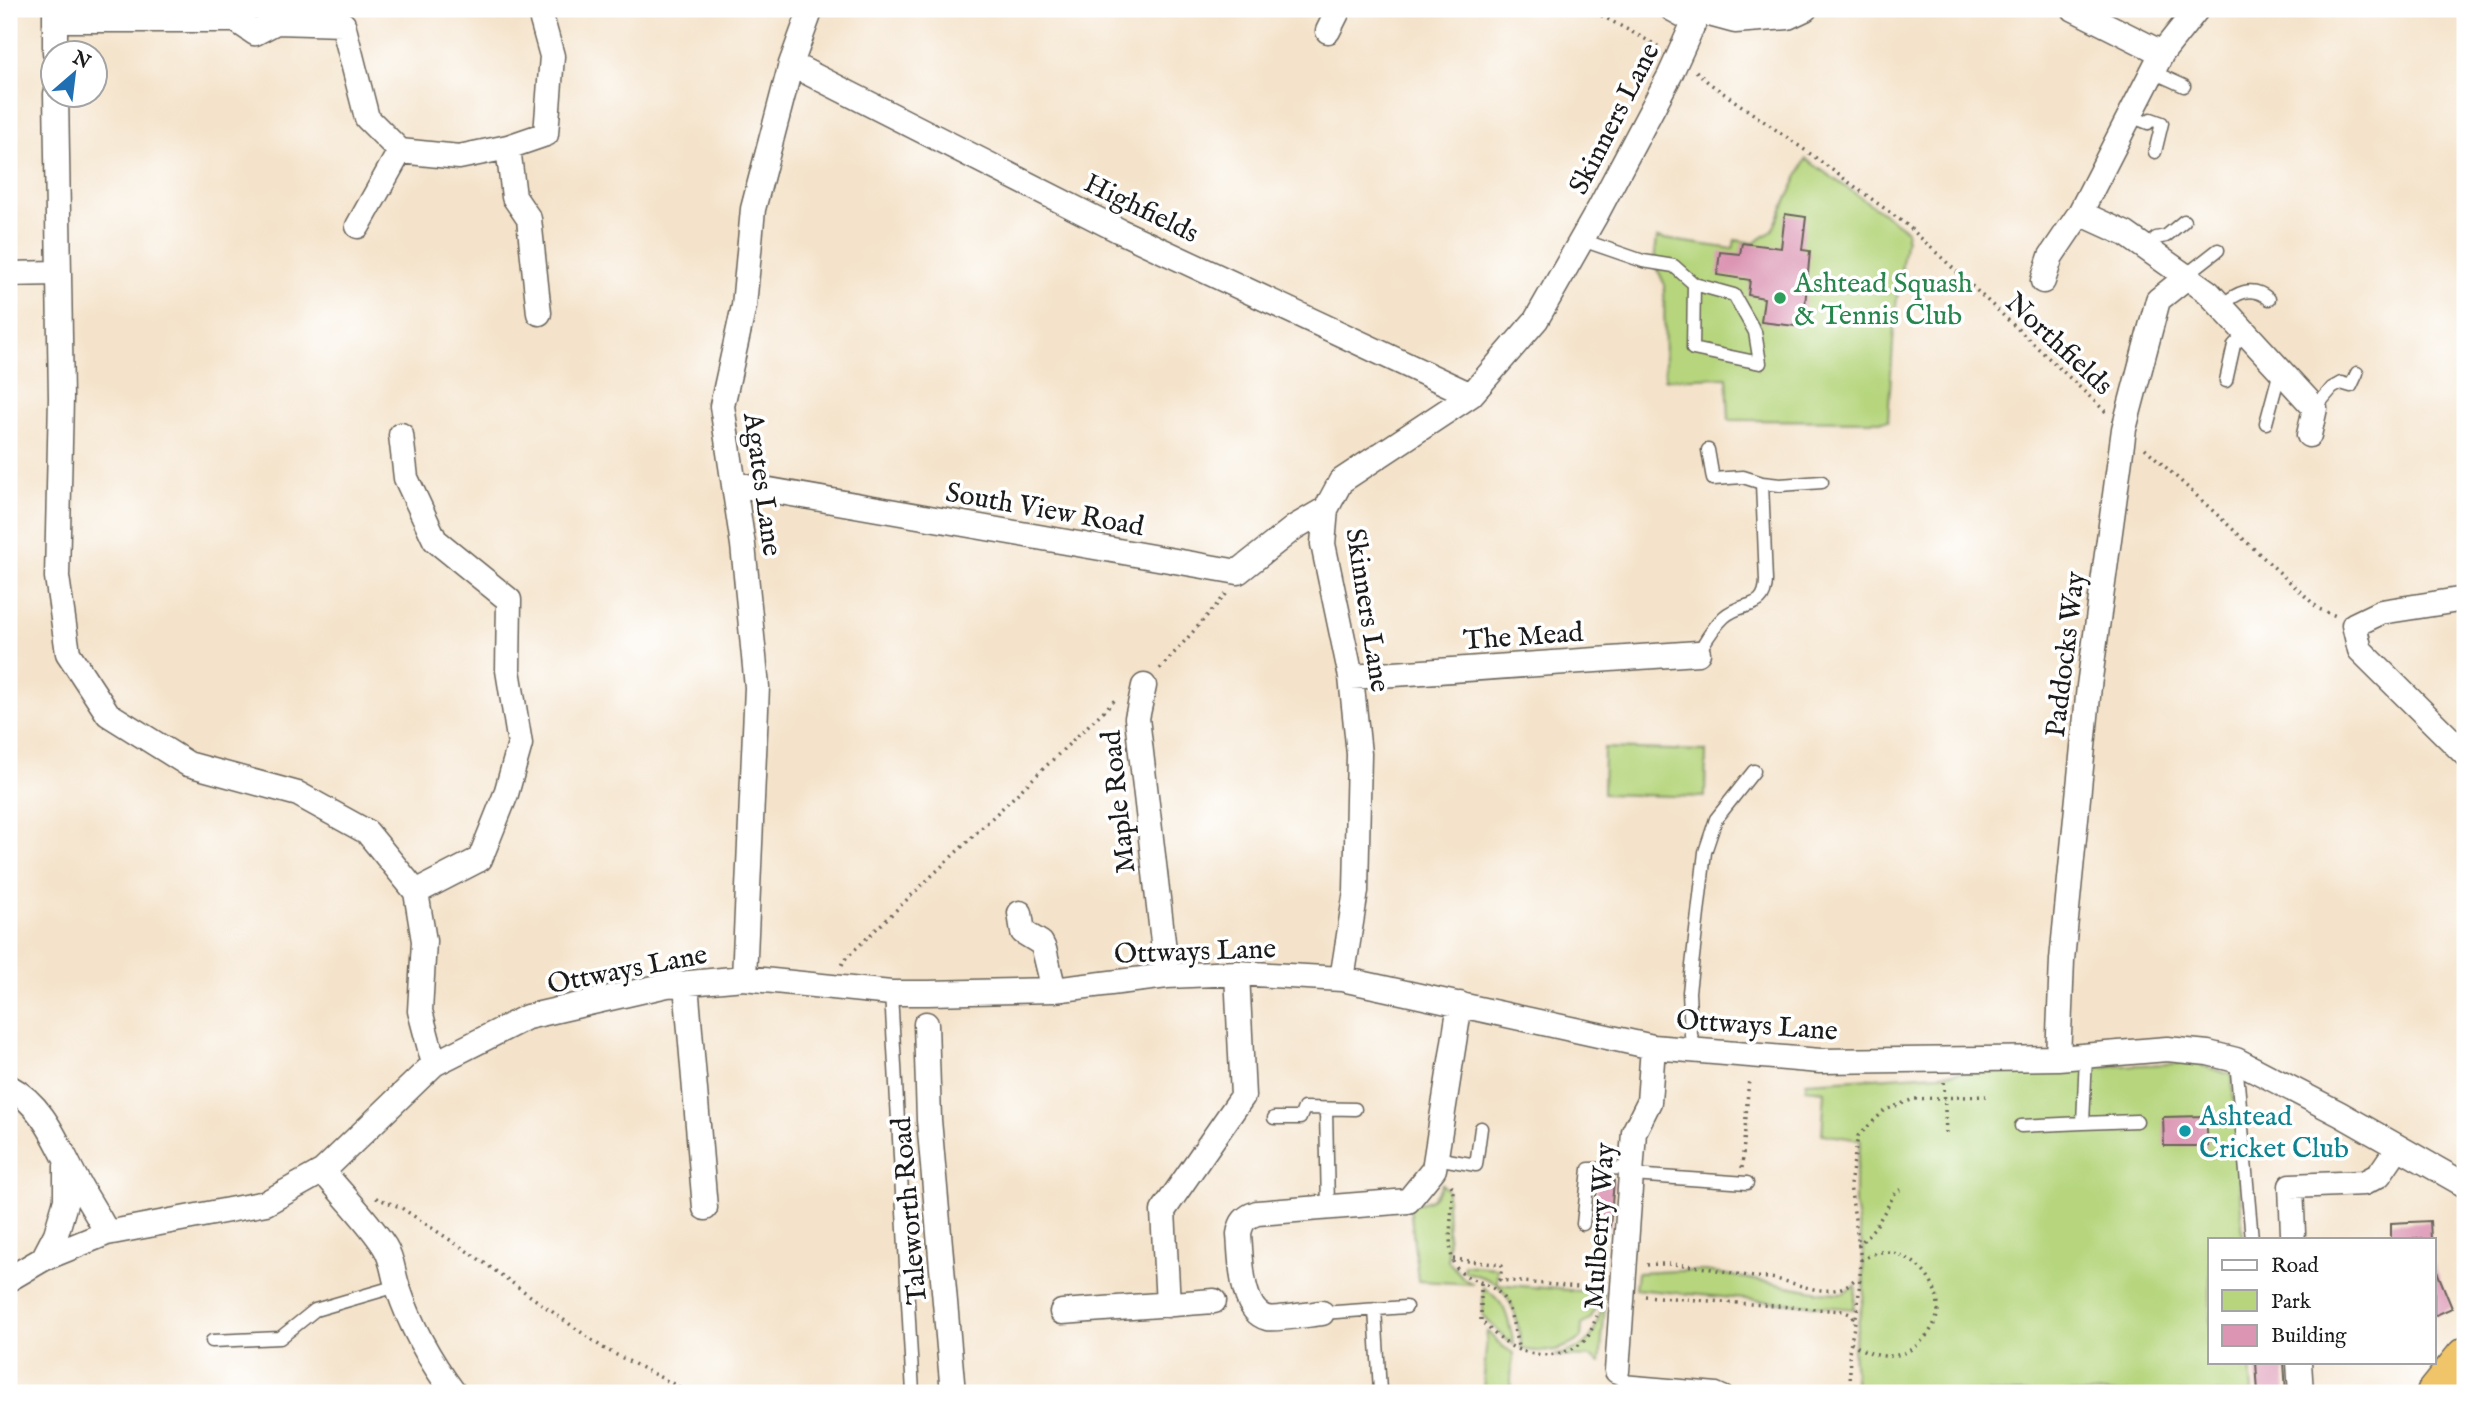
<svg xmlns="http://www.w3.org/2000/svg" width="2474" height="1402" font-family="'IM FELL English',serif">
<rect width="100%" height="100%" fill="#fff"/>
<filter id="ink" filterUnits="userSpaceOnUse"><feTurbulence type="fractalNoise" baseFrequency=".0143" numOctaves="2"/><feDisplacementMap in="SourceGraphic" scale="14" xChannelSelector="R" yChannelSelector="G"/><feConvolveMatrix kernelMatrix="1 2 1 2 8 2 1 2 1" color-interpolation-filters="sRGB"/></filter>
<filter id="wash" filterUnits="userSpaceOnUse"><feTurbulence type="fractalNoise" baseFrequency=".00686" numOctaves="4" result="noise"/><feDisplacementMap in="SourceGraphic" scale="28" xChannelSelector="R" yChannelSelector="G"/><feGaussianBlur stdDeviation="1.57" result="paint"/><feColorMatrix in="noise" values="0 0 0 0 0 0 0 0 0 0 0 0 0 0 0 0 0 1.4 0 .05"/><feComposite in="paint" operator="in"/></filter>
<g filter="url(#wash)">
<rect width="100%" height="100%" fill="#f4e3ca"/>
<path fill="#b6d57d" stroke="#69784c" stroke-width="2" d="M1806 159 1907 230 1895 312 1888 421 1729 420 1727 377 1665 379 1664 283 1654 262 1657 238 1733 249 1735 240 1754 243 1772 231Z
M1604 748 1706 751 1705 797 1603 794Z
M2193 1063 2232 1075 2243 1239H2210V1362H2250L2252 1393H1856L1853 1349 1864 1294 1863 1252 1855 1205V1178L1861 1140 1822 1134 1825 1091 1806 1089V1082L1989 1071Z
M1442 1184 1447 1190 1448 1261 1464 1279 1473 1284 1418 1281 1410 1205C1427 1202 1435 1201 1442 1184Z
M1464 1265 1497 1268V1284L1605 1293V1295L1597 1302 1591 1318 1582 1325 1581 1338C1564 1351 1543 1354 1522 1349 1519 1327 1514 1297 1495 1283 1487 1277 1474 1275 1464 1271Z
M1676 1271H1706L1820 1292 1843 1293 1856 1286 1854 1309 1635 1289 1637 1273Z
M1483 1287C1508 1304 1507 1317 1514 1344L1508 1341 1483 1316Z
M1603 1306H1605L1600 1363 1591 1357 1555 1356C1593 1345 1590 1342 1603 1306Z
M1487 1331 1502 1346 1513 1353 1510 1393H1483Z"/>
<g id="blocks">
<path fill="#dc96b4" d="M1785 214 1806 217 1802 250 1810 251 1803 327 1761 322 1764 298 1748 295 1750 280 1717 275 1720 252 1740 254 1742 243 1781 248Z
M2206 1116 2208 1146H2164L2163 1117Z
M1598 1178 1614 1180 1610 1228 1593 1226Z
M2430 1221 2431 1239H2391V1223Z
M2434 1264 2452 1308 2434 1316Z
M2256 1362H2284L2286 1393H2258Z"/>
</g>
</g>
<g filter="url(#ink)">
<use href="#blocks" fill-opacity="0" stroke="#686259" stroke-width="2"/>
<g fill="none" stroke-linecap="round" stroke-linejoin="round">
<defs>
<path id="lane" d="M2153 72 2184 86
M2130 116 2148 123 2151 119 2162 123 2155 152
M1582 240 1643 261 1674 266 1694 284 1734 295 1755 332 1760 363 1693 349 1694 284
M2149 249 2156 238 2166 236 2184 221
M2186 275 2218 250
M2221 306C2236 293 2252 284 2269 299
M2226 381 2234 345 2245 333
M2315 408 2332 388 2341 383 2351 386 2357 373
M2266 423 2280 371
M1708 450 1713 479 1743 477 1762 483 1780 485 1822 482
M1698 653C1706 640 1713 627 1724 617 1743 600 1765 612 1766 581L1762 483
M891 993 913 1393
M1696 1050 1691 1035 1689 992 1705 852 1716 819 1754 771
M2086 1056 2083 1123 2137 1121
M2236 1061 2252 1239
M1326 1109 1328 1208
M1274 1118H1300L1304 1108 1355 1109
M2021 1126 2083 1123
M1436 1158 1476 1165 1481 1128
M1632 1175 1747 1183
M1583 1224 1589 1169 1632 1168
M1375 1309 1380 1391
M1322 1313 1406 1307
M212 1341 280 1338 315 1310 397 1286
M1617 1371 1622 1381 1717 1389 1726 1393"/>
<path id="street" d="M55 9V52
M1672 9 1694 21
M2074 9 2162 53
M1698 11 1735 21 1788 17 1805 9
M55 20H236L255 33 276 22 343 24 367 118 400 151 358 226
M1328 31 1339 9
M791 64 1120 231 1471 395
M56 94 61 398 57 577 68 653 108 714 188 764 298 794 367 832 416 892 424 941 420 1011 434 1064
M508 147 514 197 529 219 539 313
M400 151 459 157 508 147 546 134 552 56 539 9
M2080 213 2126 234 2208 292 2315 408 2309 435
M9 274 57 273
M2043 281 2051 256 2080 213 2162 53 2197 9
M401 435 406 478 435 540 509 600 508 670 520 744 506 794 480 859 416 892
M735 484 1238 572 1295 527 1326 509
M2465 599 2381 612 2354 625 2360 650 2465 754
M1351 677 1698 653
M1144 686 1137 718 1167 976
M1020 913 1023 932 1041 943 1044 949 1054 990
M744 978 757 687 743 545 722 406 744 306 753 209 791 64 811 9
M1342 979 1356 891 1359 754 1351 677 1323 544 1326 509 1341 481 1471 395 1536 320 1598 211 1670 75 1700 9
M686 984 705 1208
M926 1024 929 1120 953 1393
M2058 1058 2062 960 2089 686 2124 429 2158 300 2188 276
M9 1087C47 1107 59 1150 80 1186 89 1202 99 1217 107 1233
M323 1171C343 1196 368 1220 385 1247 393 1260 393 1275 398 1288 411 1327 430 1361 454 1393
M2293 1233 2291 1186 2364 1183 2379 1175 2398 1147
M43 1259 56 1234 66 1200V1166
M9 1279 43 1259 107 1233 266 1203 323 1171 434 1064 527 1017 667 985 744 978 891 993H928L1054 990 1167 976 1237 973 1342 979 1653 1047 1820 1061 2058 1058 2167 1049 2208 1053 2236 1060 2340 1114 2465 1185
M1168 1305 1163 1211 1243 1096 1237 973
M1062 1312 1214 1301
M1322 1313C1311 1314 1276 1320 1267 1318 1240 1311 1241 1256 1239 1234 1241 1222 1245 1217 1257 1213L1408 1201 1434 1169 1460 1004
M2299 1362 2301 1393
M1617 1371 1634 1132 1649 1102 1653 1047"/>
<path id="highway" d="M2436 1393 2465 1357"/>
</defs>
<use href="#lane" stroke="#686259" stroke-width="15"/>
<use href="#street" stroke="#686259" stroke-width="27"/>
<use href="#highway" stroke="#686259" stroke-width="41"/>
<path stroke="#686259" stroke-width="3.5" stroke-dasharray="2 5" stroke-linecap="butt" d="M1589 9 1658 46
M1696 71 1709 83 1812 155 1907 225 2106 412
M2145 448 2319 609 2336 616
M1160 669 1229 591
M842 965 844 960 1117 698
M1944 1082 1946 1136
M1742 1168 1749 1078
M1451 1185 1453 1188C1453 1207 1446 1247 1454 1264 1463 1281 1486 1280 1499 1293 1513 1307 1513 1331 1519 1349
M376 1198 400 1207 476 1257 603 1348 691 1393
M1858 1246 1876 1226 1896 1192 1903 1188
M1453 1259 1502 1265 1500 1280 1601 1289
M1647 1265C1682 1261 1714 1270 1748 1276 1759 1278 1770 1277 1780 1280 1798 1284 1814 1292 1833 1290 1843 1289 1849 1284 1857 1278
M1481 1283V1321C1489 1328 1497 1337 1506 1343 1528 1358 1563 1360 1584 1341 1591 1335 1593 1324 1597 1316
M1645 1296 1843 1311 1850 1314 1855 1321
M1851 1342C1863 1352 1882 1359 1897 1355 1917 1351 1938 1328 1938 1308 1938 1279 1910 1250 1881 1252 1874 1253 1867 1257 1861 1260
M1851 1393 1849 1352 1858 1306 1861 1260 1850 1185 1858 1136 1885 1110 1914 1099 1986 1096"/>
<use href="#lane" stroke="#fff" stroke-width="12"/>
<use href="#street" stroke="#fff" stroke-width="24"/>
<use href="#highway" stroke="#f0c469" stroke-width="38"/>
</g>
</g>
<circle fill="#2e9e5b" stroke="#fff" stroke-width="2.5" cx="1780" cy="298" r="7"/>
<circle fill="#0f9aa8" stroke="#fff" stroke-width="2.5" cx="2185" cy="1131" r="7"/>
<g text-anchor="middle" stroke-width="7" stroke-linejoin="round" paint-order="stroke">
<g font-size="28" fill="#1c1c1c" stroke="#fff">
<text transform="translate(1613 118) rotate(-63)" y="10">Skinners Lane</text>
<text transform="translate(1142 207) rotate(26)" y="10">Highfields</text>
<text transform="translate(2060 343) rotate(43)" y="10">Northfields</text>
<text transform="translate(764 484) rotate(82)" y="10">Agates Lane</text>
<text transform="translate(1045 508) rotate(10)" y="10">South View Road</text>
<text transform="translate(1369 610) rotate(81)" y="10">Skinners Lane</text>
<text transform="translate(1523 635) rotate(-4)" y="10">The Mead</text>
<text transform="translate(2064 654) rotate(-83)" y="10">Paddocks Way</text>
<text transform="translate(1117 802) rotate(-96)" y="10">Maple Road</text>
<text transform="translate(1195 950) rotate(-2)" y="10">Ottways Lane</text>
<text transform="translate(627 968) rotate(-11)" y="10">Ottways Lane</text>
<text transform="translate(1757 1024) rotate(4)" y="10">Ottways Lane</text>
<text transform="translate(908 1211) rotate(-95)" y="10">Taleworth Road</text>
<text transform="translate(1598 1226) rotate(-86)" y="10">Mulberry Way</text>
</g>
<g font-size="28" fill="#27864d" stroke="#fff" text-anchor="start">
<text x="1794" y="292">Ashtead Squash<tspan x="1794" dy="32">&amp; Tennis Club</tspan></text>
</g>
<g font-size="28" fill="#0d838f" stroke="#fff" text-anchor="start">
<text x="2199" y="1125">Ashtead<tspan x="2199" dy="32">Cricket Club</tspan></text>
</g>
</g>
<rect width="2474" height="1402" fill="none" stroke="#fff" stroke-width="35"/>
<rect x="2208" y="1238" width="228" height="126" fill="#ffffff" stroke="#a4a4a4" stroke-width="2"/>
<rect x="2222" y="1260" width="35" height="10" fill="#ffffff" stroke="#a4a4a4" stroke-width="2"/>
<text x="2271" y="1272" font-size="21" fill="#1c1c1c">Road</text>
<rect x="2222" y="1290" width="35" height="21" fill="#b6d57d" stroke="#a4a4a4" stroke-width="2"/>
<text x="2271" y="1308" font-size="21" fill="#1c1c1c">Park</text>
<rect x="2222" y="1325" width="35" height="21" fill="#dc96b4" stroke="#a4a4a4" stroke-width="2"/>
<text x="2271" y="1342" font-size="21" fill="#1c1c1c">Building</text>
<g transform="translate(74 74) rotate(28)"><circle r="33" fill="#ffffff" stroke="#a4a4a4" stroke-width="2"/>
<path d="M0-5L12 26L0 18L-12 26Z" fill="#1f6fb2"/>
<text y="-10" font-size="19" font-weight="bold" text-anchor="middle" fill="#1c1c1c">N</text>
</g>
</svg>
